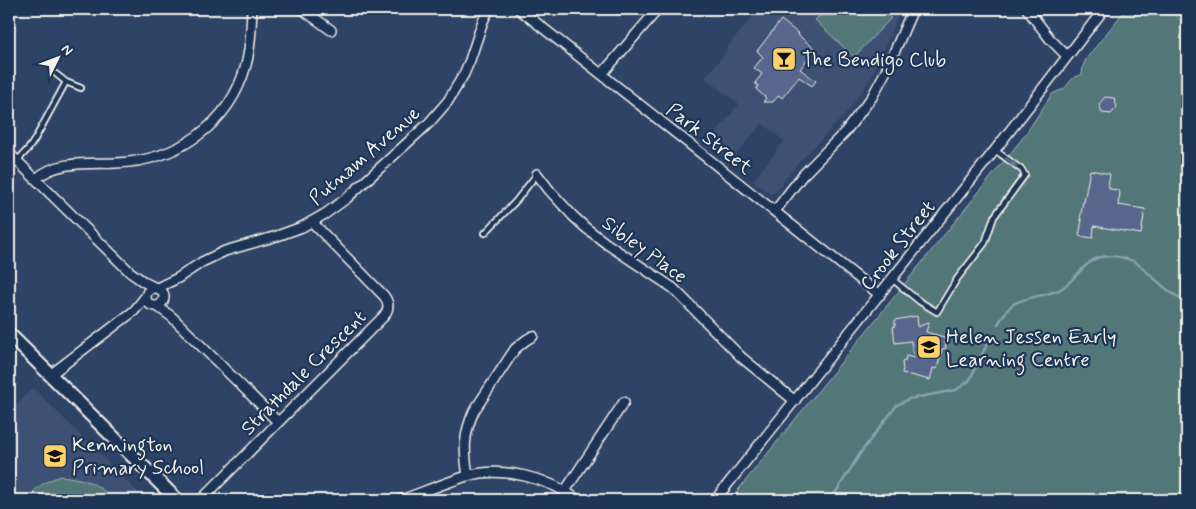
<svg xmlns="http://www.w3.org/2000/svg" width="1196" height="509" font-family="Mynerve,sans-serif">
<rect width="100%" height="100%" fill="#2e4467"/>
<filter id="ink" filterUnits="userSpaceOnUse"><feTurbulence type="fractalNoise" baseFrequency=".02" numOctaves="2"/><feDisplacementMap in="SourceGraphic" scale="10" xChannelSelector="R" yChannelSelector="G"/><feConvolveMatrix kernelMatrix="1 2 1 2 8 2 1 2 1" color-interpolation-filters="sRGB"/></filter>
<g filter="url(#ink)">
<path fill="#3e5174" d="M759 9H900L901 10 872 76 852 106 842 118 795 166 775 193 770 194 753 181 784 141 762 123 730 162 707 144 739 104 705 78 726 52 725 50Z
M33 388 146 500H9V411Z"/>
<path fill="#527678" stroke="#a3b4b0" d="M826 9H881L891 18 854 57 815 20Z
M1126 9H1172L1187 29V500H730L1025 135 1052 94 1064 89 1074 77 1079 76 1082 74 1083 66 1086 59Z
M60 476C87 479 95 482 114 500H27C38 485 43 483 60 476Z"/>
<g fill="none" stroke-linecap="round" stroke-linejoin="round">
<path stroke="#8aa1b1" stroke-width="2.5" d="M998 324C1002 318 1006 310 1012 305 1022 297 1046 296 1059 290 1074 282 1082 264 1097 258 1103 256 1107 256 1113 256 1120 257 1128 258 1135 262 1149 271 1172 300 1187 299
M831 500 861 452 897 405 909 399 956 390 969 381 991 336"/>
</g>
<path fill="#57668d" stroke="#f4f1e8" d="M781 20 799 34 798 35 814 48 813 50H814L800 69 816 81 812 86 799 77 782 98 779 95 773 102H763L766 98 756 89 758 86 755 83 762 74 754 68 763 57 757 51Z
M1105 97 1114 98 1117 107 1111 114 1102 113 1099 104Z
M1090 170 1110 174 1108 186 1110 187 1109 189 1118 190 1120 193 1118 205 1145 209 1141 234 1094 226 1093 238 1079 236 1082 220H1080L1083 202H1084Z
M917 316 918 327 929 322 926 332 944 337 946 348 942 349 937 369 933 368 930 380 902 373 903 369 902 362 905 361 906 356 914 358 911 341 895 343 893 327 895 326V320Z"/>
<g fill="none" stroke-linecap="round" stroke-linejoin="round">
<defs>
<path id="lane" d="M56 74 66 82 81 88
M17 161 29 148 35 139 66 82
M485 233 516 201 537 174
M892 279 919 301 937 312 957 279 985 243 994 217 1025 175 1022 170 995 150"/>
<path id="street" d="M302 9 331 30
M519 9 880 295
M1027 9 1050 39 1067 56
M602 74 658 9
M9 153 130 272 144 282 154 287
M537 174 550 191 573 216 586 228 607 244 673 288 741 357 795 401
M36 179C56 160 89 164 116 163 176 161 230 125 246 65 251 47 251 28 252 9
M775 211 802 176 845 132 872 97 886 71 913 9
M146 297a9 9 0 1 1 18 0a9 9 0 1 1-18 0Z
M157 288 178 278 202 262 225 251 277 236 302 227 325 214 347 198 429 123 448 101 464 74 470 60 483 21 489 9
M157 306 172 317 278 422
M50 375 134 311 146 296
M468 476C464 451 463 435 474 411L515 349 526 340 533 336
M565 491 624 402
M201 500 383 317C389 310 390 304 384 296L312 222
M401 500C423 492 445 483 467 476 503 466 549 478 578 500
M715 500 995 150 1104 9"/>
<path id="secondary" d="M9 334 177 500"/>
<path id="primary" d="M1186 9 1187 10"/>
</defs>
<use href="#lane" stroke="#f4f1e8" stroke-width="8"/>
<use href="#street" stroke="#f4f1e8" stroke-width="12"/>
<use href="#secondary" stroke="#f4f1e8" stroke-width="16"/>
<use href="#primary" stroke="#f4f1e8" stroke-width="18"/>
<use href="#lane" stroke="#1d3557" stroke-width="4.5"/>
<use href="#street" stroke="#1d3557" stroke-width="9"/>
<use href="#secondary" stroke="#1d3557" stroke-width="12"/>
<use href="#primary" stroke="#1d3557" stroke-width="14"/>
</g>
<defs><path id="oneway-solid" d="M-6-.8H1V-3.2L6.5 0L1 3.2V.8H-6Z" transform="scale(1.25)"/></defs>
<use fill="#68778a" href="#oneway-solid" transform="translate(1011 162) rotate(37)"/>
</g>
<defs>
<symbol id="bar-square" viewBox="-11 -11 22 22"><rect x="-9" y="-9" width="18" height="18" rx="4" fill="#ffd166" stroke="#1d3557"/><path d="M-6-5H6L.8 .8V4.5H3.5V6h-7V4.5H-.8V.8Z" fill="#111"/></symbol>
<symbol id="school-square" viewBox="-11 -11 22 22"><rect x="-9" y="-9" width="18" height="18" rx="4" fill="#ffd166" stroke="#1d3557"/><path d="M0-5L7-2L0 1L-7-2ZM-4 1L0 2.5L4 1V4Q0 6-4 4Z" fill="#111"/></symbol>
</defs>
<g fill-rule="evenodd">
<use href="#bar-square" x="770" y="45" width="28" height="28"/>
<use href="#school-square" x="915" y="333" width="28" height="28"/>
<use href="#school-square" x="41" y="442" width="28" height="28"/>
</g>
<g text-anchor="middle" stroke-width="4.5" stroke-linejoin="round" paint-order="stroke">
<g font-size="20" fill="#f4f1e8" stroke="#1d3557" text-anchor="start">
<text x="802" y="66">The Bendigo Club</text>
<text x="946" y="343">Helen Jessen Early<tspan x="946" dy="23">Learning Centre</tspan></text>
<text x="72" y="451">Kennington<tspan x="72" dy="23">Primary School</tspan></text>
</g>
<g font-size="20" fill="#f4f1e8" stroke="#1d3557">
<text transform="translate(710 138) rotate(38)" y="7">Park Street</text>
<text transform="translate(364 155) rotate(-41)" y="7">Putnam Avenue</text>
<text transform="translate(897 245) rotate(-52)" y="7">Crook Street</text>
<text transform="translate(645 249) rotate(36)" y="7">Sibley Place</text>
<text transform="translate(303 372) rotate(-45)" y="7">Strathdale Crescent</text>
</g>
</g>
<rect width="1196" height="509" fill="none" stroke="#1d3557" stroke-width="30"/>
<rect x="15" y="15" width="1166" height="479" fill="none" stroke="#f4f1e8" stroke-width="2" filter="url(#ink)"/>
<g transform="translate(58 58) rotate(48)" stroke="#1d3557" stroke-width="4" paint-order="stroke">
<path d="M0-4L9 19L0 12L-9 19Z" fill="#f4f1e8"/>
<text y="-8" font-size="14" font-weight="bold" text-anchor="middle" fill="#f4f1e8">N</text>
</g>
</svg>
